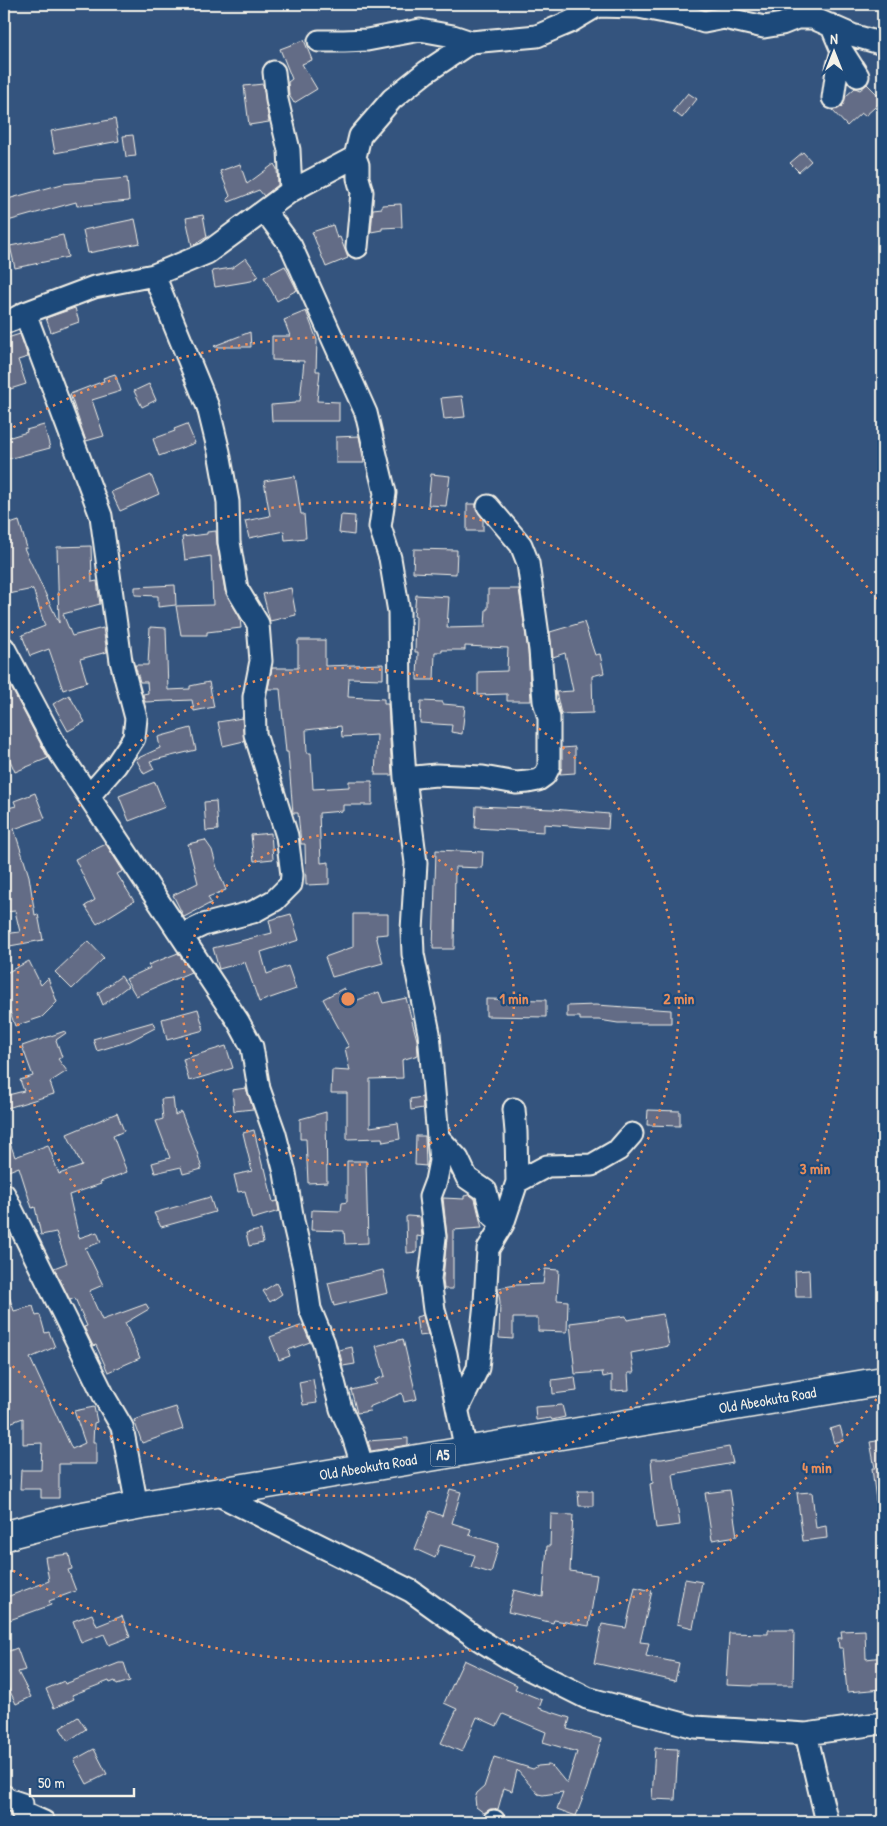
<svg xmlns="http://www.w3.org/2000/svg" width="887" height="1826" font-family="'Patrick Hand',sans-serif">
<rect width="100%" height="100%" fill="#34547e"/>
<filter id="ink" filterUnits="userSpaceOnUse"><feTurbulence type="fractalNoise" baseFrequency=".02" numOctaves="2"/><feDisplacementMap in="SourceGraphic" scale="10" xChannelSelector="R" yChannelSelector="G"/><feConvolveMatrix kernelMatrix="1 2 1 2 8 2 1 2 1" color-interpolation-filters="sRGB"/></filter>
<g filter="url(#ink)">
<path fill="#646c86" stroke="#f4f1e8" d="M304 40 312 60 302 64 317 89 294 103 289 95 288 82 292 79 280 49Z
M263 84 269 122 249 125 244 86Z
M867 84 883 100 865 116 861 113 847 126 832 110 838 109 842 106 846 96 855 88 860 90Z
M688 93 697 99 682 118 673 111Z
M115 119 119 141 55 153 51 131Z
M133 135 136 156 126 157 123 136Z
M803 152 811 161 799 172 790 163Z
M240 164 247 184 274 164 277 169 278 185 264 196 259 190 229 202 227 199 230 196 220 171Z
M127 178 129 201 77 206 76 202 4 222V200L62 184Z
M401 204 402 227 382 228V230L371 232 373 209 382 208V205Z
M203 215 207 237 192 246 186 218Z
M135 219 140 243 88 253 83 230Z
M333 225 337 238 340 237 348 258 326 267 312 232Z
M63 235 68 257 15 268 10 246Z
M246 258 259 276 251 281 215 287 212 271 232 268Z
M285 266 297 290 277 301 264 277Z
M75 308 79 322 51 332 46 318Z
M306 311 317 340 316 371H320L317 401 339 402V421H272L271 405 296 403V401H300L304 361 272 360V336H290L284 320Z
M250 332 251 347H215L214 346Z
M20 334 28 357 18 360 26 384 4 391V339Z
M115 374 121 391 92 400 104 436 86 441 70 394 104 381 103 378Z
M149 384 156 400 142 407 134 391Z
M462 396 465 417 444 419 441 398Z
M187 424 195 443 159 456 153 439 175 431 174 429Z
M44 425 50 448 8 459 4 439 27 432 26 430Z
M359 436 364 463H336V437Z
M431 474 450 476 446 506 428 505Z
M151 475 159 494 120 511 111 492Z
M295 476 301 514H304L306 538 285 540 284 531 249 538 245 521 270 516 264 481Z
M467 504H476V509L483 519V531H467Z
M341 515 355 516 354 535 339 533Z
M19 521 27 548H24L59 623 57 547 91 546 92 582 97 581 100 604 63 614 72 636 103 628 107 652 80 659 87 682 63 690 49 649 30 656 22 635 45 626 33 589 4 595V526Z
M216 531 217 544 225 591 240 618 241 628 207 632V635H181L176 606 213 605 211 556 185 560 182 537 207 534V532Z
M414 549 457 550 456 574 413 572Z
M175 585 176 605 158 607V596L135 595V587Z
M291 588 296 615 270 621 263 594Z
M488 589H519L528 651 531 701H507V694L478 695V672L507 671 508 648 465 646V650H442V652H435L434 680H417L418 652H415L416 617 414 616 416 595 449 597 447 628 485 627 486 609H488Z
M584 622 595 655 600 654 604 673 592 676 593 713 561 714 556 692 573 691 565 653 553 657 550 632Z
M150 627 166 628 168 690 190 689V686L209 682 214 707 194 711 192 700 145 702 143 694 148 693 147 682H140L135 665H148Z
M298 640H325V666L383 664V679L349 678 348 697 384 699V704H388L392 775H375L377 735 342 737 341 726 306 730 307 753H311L313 789 349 787V781H372V805H343V811L319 813 321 863 329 862V884L306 885 305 844H301L298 813H293L288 752H286L280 689H268L272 668H298Z
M4 674 48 758 15 772 9 758 4 760Z
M69 695 85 722 68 731 53 704Z
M421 701 443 702V704L465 706 462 734 451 732 452 725 420 723Z
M242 718 244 741 223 746 218 722Z
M191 728 196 750 150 761 154 769 144 774 136 759 160 748 158 737Z
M575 747V773L560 774 562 767V748Z
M155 782 165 807 129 821 119 796Z
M35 793 45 818 14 829 29 876 35 915 38 914 43 940 4 947V934L20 932 15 911 4 912V863L10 861 4 840V804H7L8 808 16 806 14 801Z
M216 801 218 830 206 831 204 802Z
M476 806 553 809 609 814 608 829 544 824V832L475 828Z
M271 833 273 859 254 861 251 835Z
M205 840 212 850 217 868 226 890 208 897 211 903 184 917 173 895 198 883 188 844Z
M106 844 123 871 117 874 134 901 97 924 85 906 95 900 75 859Z
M436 850 483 852 482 868 455 867 454 949H433Z
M291 914 299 940 261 952 267 974 288 966 296 989 259 1002 245 962 219 969 213 948 272 933 269 920Z
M353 914H388V934L376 935 383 963 332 977 325 957 353 947Z
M88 941 104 958 72 989 55 972Z
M178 953 191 972 136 996 126 979 150 968 148 965Z
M29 961 41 985 48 978 57 1002 42 1017 15 1026 4 995V974Z
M121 976 128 986 103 1005 98 993Z
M344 988 352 1002 379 992 383 1003 406 998 417 1040 418 1055 402 1060 403 1078 370 1079V1127L398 1123 400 1139 383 1142 382 1138 347 1139V1093H331L332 1070 350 1071 345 1048 349 1047 323 999Z
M486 999 546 1000V1017L486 1016Z
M596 1005 671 1010V1023H618L599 1020H580V1017H567V1006Z
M198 1009 204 1030 167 1040 162 1019Z
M153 1022 155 1028 130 1041 97 1051 93 1039Z
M65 1031 66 1033 56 1040 62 1057 58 1059 67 1071 50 1082 54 1094 4 1109V1096L24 1091 20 1080 33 1076 22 1046Z
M226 1046 233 1068 189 1081 183 1059Z
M246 1088 253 1109 234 1111 232 1090Z
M422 1097 423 1108 411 1110 410 1099Z
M173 1098 175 1115 181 1112 197 1152 202 1169 183 1174 181 1167 155 1173 152 1163 170 1158 156 1121 163 1119 161 1099Z
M648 1110 680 1111V1126L647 1125Z
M326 1112 327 1182 308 1183 306 1139H300V1119Z
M117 1113 124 1131 113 1136 127 1172 100 1182 101 1184 69 1195 79 1238 97 1232 101 1242 85 1248 103 1285 89 1291 102 1320 146 1304 149 1309 125 1323 140 1358 108 1372 96 1345 93 1346 84 1327 87 1326 75 1298 70 1300 54 1268 67 1263 56 1232 41 1235 35 1207 32 1208 19 1167 6 1172 4 1166V1129H5L15 1157 48 1145 59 1174 82 1166 67 1134Z
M254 1130 263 1168H265L273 1202 277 1201 279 1211 252 1219 245 1191 238 1192 234 1175 252 1171 243 1133Z
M416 1136H425L426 1166 415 1165Z
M347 1161H366L368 1243 345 1244 344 1231 311 1230 312 1210 341 1211 342 1203 347 1202Z
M470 1195 475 1199 482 1228 453 1230V1289H444L443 1279 447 1236 443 1198 464 1199V1196Z
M210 1197 215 1212 161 1227 154 1213Z
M408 1216 420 1217 422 1237 417 1236V1252L407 1253 406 1217Z
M261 1230 263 1243 249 1246 246 1233Z
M545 1269 559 1270 557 1300 568 1301 567 1332 538 1331V1318H513V1339L499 1338 500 1302 498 1288 516 1285 543 1284Z
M383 1270 388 1293 334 1306 328 1283Z
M809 1270 810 1297H796L795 1271Z
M276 1283 282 1294 270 1302 263 1291Z
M6 1287 14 1311 33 1306 36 1316 40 1315 45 1333 49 1332 55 1347 30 1358 72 1449 85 1443 74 1411 94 1407 97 1422 94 1423 93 1442H96V1464H59V1498H41V1489H20L21 1470H41L42 1443 23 1444V1418L4 1425V1288Z
M663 1314 669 1346 631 1353 634 1373H628L629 1390 612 1391V1375L603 1377 602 1372 575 1374 570 1323 626 1316 627 1320Z
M423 1315 428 1335 419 1336 416 1317Z
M303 1325 310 1342 288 1350 290 1356 279 1360 270 1337Z
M403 1339 417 1399 404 1402 402 1393 369 1407 370 1411 357 1413 351 1390 377 1384 375 1380 385 1376 376 1346Z
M352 1347 355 1364 343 1366 339 1350Z
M575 1377 577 1391 553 1394 552 1380Z
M313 1379 317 1403 303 1405 299 1382Z
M562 1405 565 1417 552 1420 551 1418 536 1420 535 1407Z
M176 1407 183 1429 142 1443 134 1420Z
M840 1426 844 1440 834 1443 830 1429Z
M408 1438V1445L371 1451 368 1441Z
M883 1440V1501H876L872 1468H875L870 1442Z
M729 1447 733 1463 673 1474 680 1525 656 1528 650 1484 653 1483 651 1459H662Z
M450 1489 461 1492 452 1523 471 1529 469 1535 499 1544 491 1573 471 1567 475 1555 440 1545 435 1558 415 1549 430 1511 442 1516Z
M730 1490 737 1536 712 1540 705 1493Z
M578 1491H593V1506H579Z
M812 1492 816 1528 826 1526 827 1538 803 1541 797 1493Z
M551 1514 573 1515 570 1571 597 1575 589 1626 554 1620 553 1623 508 1612 514 1590 543 1597 547 1546H550Z
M69 1554 72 1569 68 1570 76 1591 49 1601 51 1605 7 1621 4 1611V1598L49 1581 45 1557Z
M685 1579 702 1582 693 1628 677 1624Z
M635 1587 652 1591 640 1642 649 1643 646 1656 679 1663 675 1681 594 1663 602 1624 626 1628Z
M92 1614 97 1626 122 1616 130 1637 109 1645 104 1634 81 1643 73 1621Z
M768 1630H794L793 1685H752V1686L726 1685 729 1633 768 1634Z
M865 1630 866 1659 883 1657V1689L847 1692 843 1648H839L838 1638H842L841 1631Z
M17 1648 25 1670 18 1672 31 1697 16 1704 4 1679V1653Z
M464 1660 517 1685 515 1689 542 1700 539 1708 570 1718 567 1729 601 1739 587 1787 576 1816 557 1809 563 1792 543 1795 538 1794 517 1770 512 1791 504 1788 498 1809H490L484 1813 476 1807 475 1798 477 1793 484 1787 494 1757 533 1769 538 1766 549 1765 554 1768 567 1784 577 1752 543 1742 546 1732 503 1714 497 1726 477 1717 462 1752 441 1743 457 1709 444 1703Z
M119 1663H124L130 1681 117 1685 115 1681 110 1683 109 1681 72 1695 74 1699 54 1708 46 1689 64 1681 65 1684Z
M78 1717 86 1729 68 1741 60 1728Z
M655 1748 678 1749 675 1800 652 1799Z
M94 1749 107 1774 87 1784 74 1760Z"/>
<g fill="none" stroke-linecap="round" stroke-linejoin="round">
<defs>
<path id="minor" d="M831 25 842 51 858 76
M319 41H344L367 40 420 30 453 36 471 42
M274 72 277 100 289 150 291 191
M833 98 837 70 842 51
M355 157 360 136 392 99 426 72 471 42 537 36 570 22 597 6 638 7 686 16 704 22 724 18 764 27 782 24 797 18H813L852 35 883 44
M265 211 291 246 366 413 385 493 380 527 390 558 399 612 400 699 405 778 416 863 412 930 413 954 429 1033 440 1161 436 1181 430 1197 435 1237 430 1279 434 1310 446 1354 466 1451
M154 275 208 407 219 452 228 502 229 542 237 589 258 624 261 661 254 697 255 734 287 836 292 875 291 884 275 900 253 912 203 925 182 935
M25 313 101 516 121 661 136 718 134 738 116 765 89 796
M4 323 12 320 25 313 94 287 154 275 207 253 291 191 355 157 358 165V178L362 192 357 247
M4 648 58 750 238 1021 252 1047 259 1089 275 1134 285 1173 293 1221 304 1268 310 1309 324 1343 341 1409 353 1436 363 1468
M405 778 436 775 483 777 516 783 528 782 538 780 545 775 549 767V718L544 701 540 650 528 563 521 545 488 506
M438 1137 458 1159 467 1178 486 1191 492 1215 503 1224
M517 1182 547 1166 592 1165 618 1150 632 1134
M4 1194 105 1398 122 1427 137 1506
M458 1409 478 1368 485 1303 488 1249 503 1224 517 1182 516 1132 514 1109
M215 1493 411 1591 475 1637 517 1663 587 1698 695 1727 806 1734 883 1723
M806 1734 827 1822
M4 1796 7 1799 22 1804V1812L44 1822
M493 1822 494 1821"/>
<g id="highway">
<path id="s1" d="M4 1537 14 1533 72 1518 137 1506 883 1381"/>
</g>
</defs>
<use href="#minor" stroke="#f4f1e8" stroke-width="25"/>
<use href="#highway" stroke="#f4f1e8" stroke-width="31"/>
<use href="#minor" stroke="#1f4a7a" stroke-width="21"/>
<use href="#highway" stroke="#1f4a7a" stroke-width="28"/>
</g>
</g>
<g fill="none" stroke="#ec8e59" stroke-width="2.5" stroke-dasharray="2.5 5">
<circle cx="348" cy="999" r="166"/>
<circle cx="348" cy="999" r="331"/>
<path d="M6 638A497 497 0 1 1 6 1360"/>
<path d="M881 1393A663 663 0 0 1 7 1567M7 431A663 663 0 0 1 881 605"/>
</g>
<g text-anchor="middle" stroke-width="4.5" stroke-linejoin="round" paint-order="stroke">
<rect fill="#1f4a7a" stroke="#b4bfc7" stroke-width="1" x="430.5" y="1443.5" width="25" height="23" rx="4"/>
<g font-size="14" font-weight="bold" fill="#f4f1e8">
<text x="443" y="1460">A5</text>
</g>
<g font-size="15" fill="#f4f1e8" stroke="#1f4a7a">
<text dy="5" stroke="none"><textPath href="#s1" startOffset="776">Old Abeokuta Road</textPath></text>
<text dy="5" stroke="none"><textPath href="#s1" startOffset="371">Old Abeokuta Road</textPath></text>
</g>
</g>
<circle cx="348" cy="999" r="8" fill="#ec8e59" stroke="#1f4a7a" stroke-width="2.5"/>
<g font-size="15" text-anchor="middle" font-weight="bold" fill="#ec8e59" stroke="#1f4a7a" stroke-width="4.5" stroke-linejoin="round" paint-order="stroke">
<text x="514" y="1004">1 min</text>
<text x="679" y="1004">2 min</text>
<text x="815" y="1174">3 min</text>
<text x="817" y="1473">4 min</text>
</g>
<rect width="887" height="1826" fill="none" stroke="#1f4a7a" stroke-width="20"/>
<rect x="10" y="10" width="867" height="1806" fill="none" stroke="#f4f1e8" stroke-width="2" filter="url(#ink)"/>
<g transform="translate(834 52)" stroke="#1f4a7a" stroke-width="4" paint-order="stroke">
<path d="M0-4L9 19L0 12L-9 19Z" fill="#f4f1e8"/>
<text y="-8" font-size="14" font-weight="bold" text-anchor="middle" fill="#f4f1e8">N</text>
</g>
<path d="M30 1788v8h104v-8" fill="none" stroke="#f4f1e8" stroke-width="2.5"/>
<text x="38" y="1788" font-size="15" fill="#f4f1e8" stroke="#1f4a7a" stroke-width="4" paint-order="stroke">50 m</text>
</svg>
